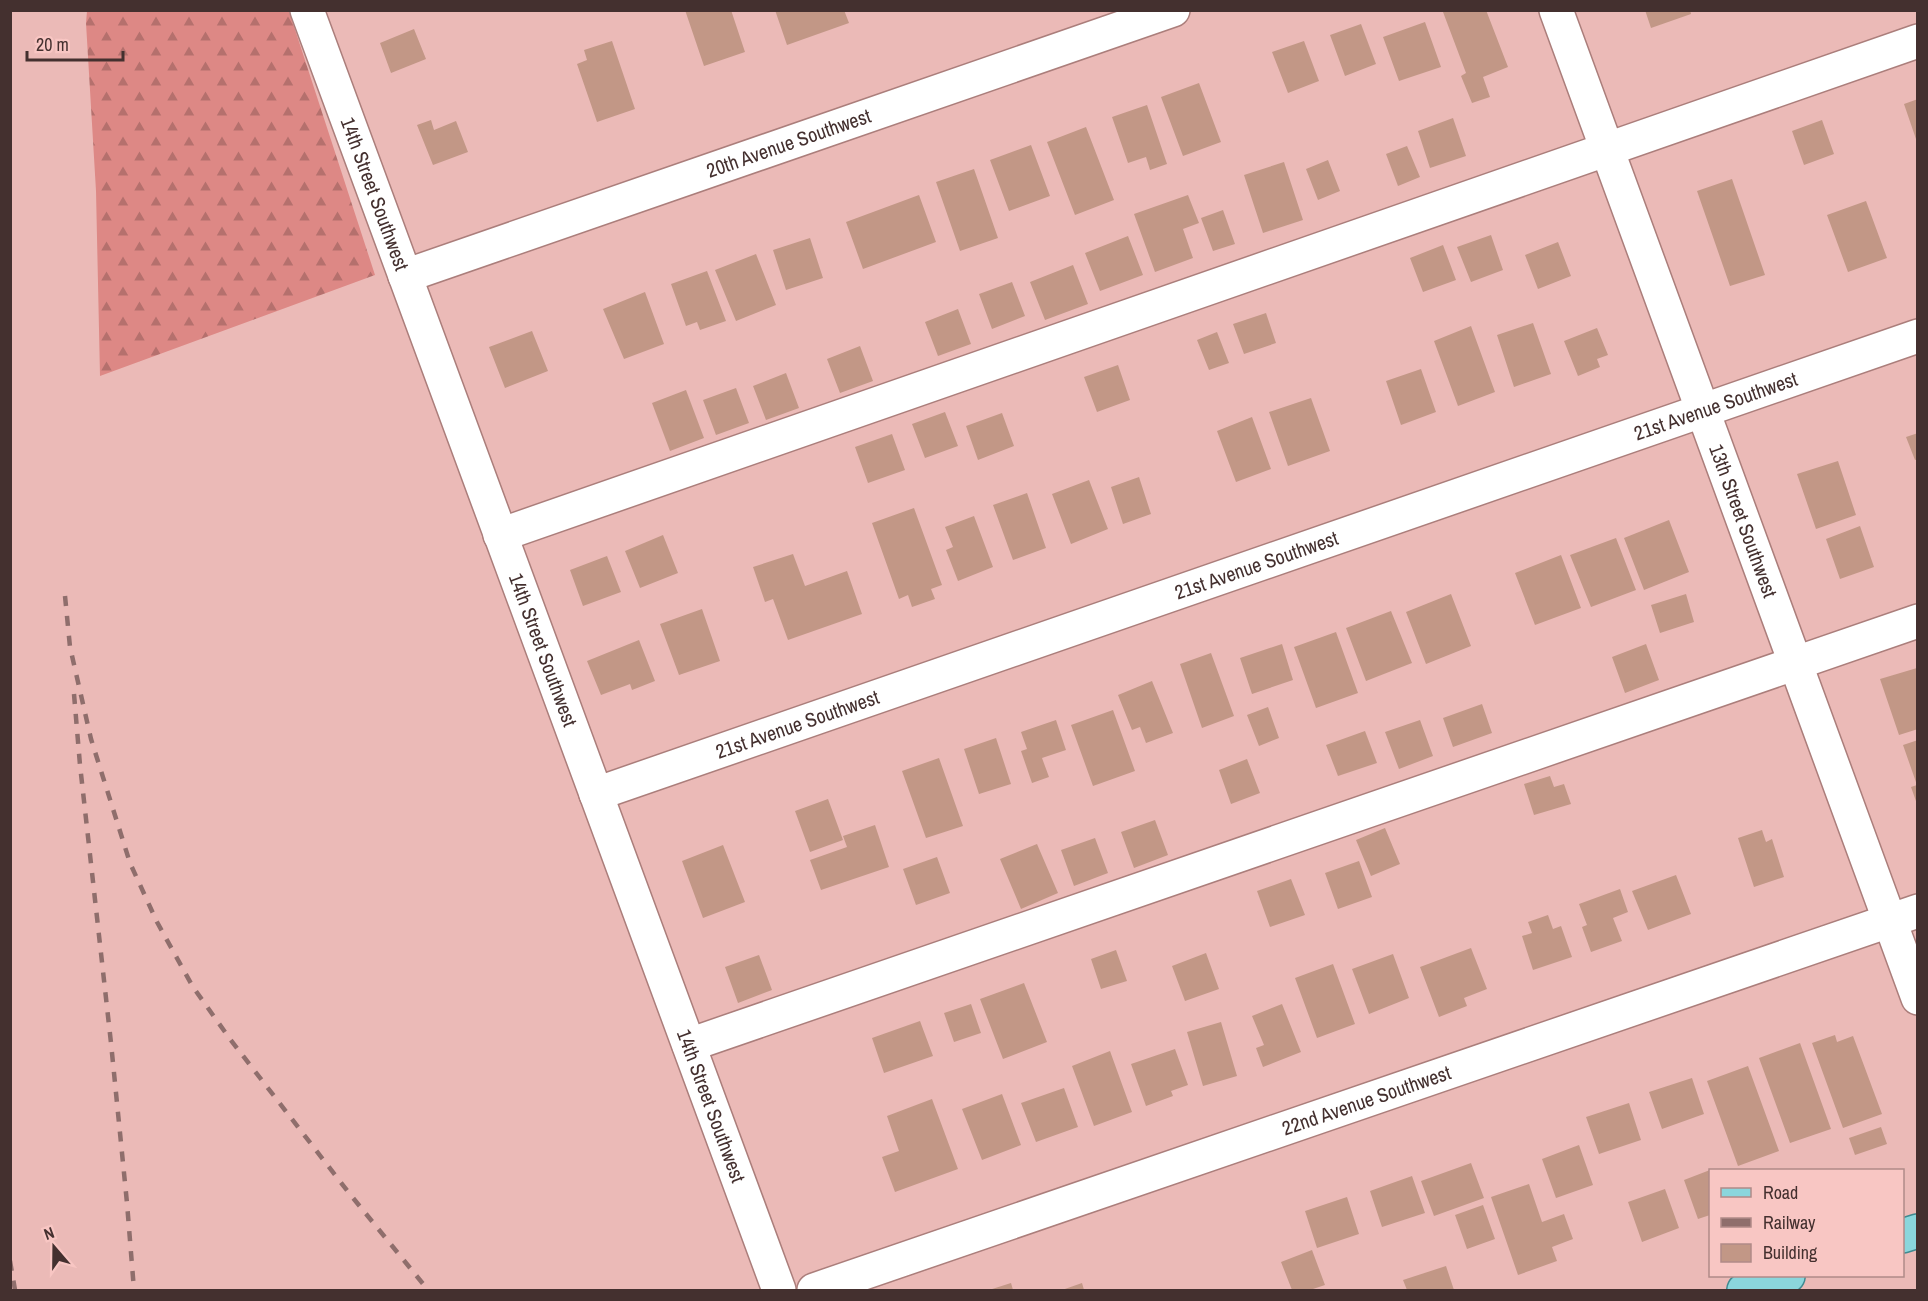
<svg xmlns="http://www.w3.org/2000/svg" width="1928" height="1301" font-family="'Archivo Narrow',sans-serif">
<defs>
<pattern id="forest-firs" width="22" height="20" patternUnits="userSpaceOnUse" patternTransform="scale(1.5)"><rect width="22" height="20" fill="#dd8885"/><path d="M5 1l3.5 6h-7zM16 11l3.5 6h-7z" fill="#b5706d"/></pattern>
</defs>
<rect width="100%" height="100%" fill="#ebbab7"/>
<path fill="url(#forest-firs)" d="M87 11H289L375 275 100 376 96 191 86 23Z"/>
<path fill="#c29786" d="M685 10H731L745 52 704 66Z
M775 10H844L849 23 787 45Z
M1446 10H1486L1508 67 1483 77 1490 97 1472 103 1461 76 1466 73 1443 12Z
M1645 10H1690L1691 14 1651 28Z
M1425 22 1441 67 1399 81 1383 37Z
M1361 24 1376 64 1345 76 1330 35Z
M414 29 426 59 391 73 380 43Z
M612 41 635 109 597 122 577 64 587 60 584 50Z
M1304 41 1319 81 1288 93 1272 52Z
M1199 83 1221 142 1183 156 1161 97Z
M1918 99V142H1917L1904 104Z
M1147 105 1167 164 1150 170 1146 157 1128 163 1112 117Z
M1453 118 1466 156 1430 168 1418 131Z
M431 120 434 130 456 121 468 152 433 165 417 125Z
M1822 120 1834 154 1804 165 1792 131Z
M1086 127 1114 200 1075 215 1047 142Z
M1031 145 1050 196 1009 211 990 160Z
M1407 146 1420 177 1398 186 1386 154Z
M1328 160 1340 191 1318 200 1306 169Z
M1284 162 1303 220 1263 233 1244 175Z
M974 169 998 238 960 251 936 182Z
M1732 179 1765 275 1730 286 1697 191Z
M919 195 936 242 863 269 846 222Z
M1188 195 1199 223 1183 229 1193 258 1155 272 1134 214Z
M1866 201 1887 258 1848 272 1827 215Z
M1223 210 1235 244 1213 251 1201 218Z
M1491 235 1503 270 1471 282 1457 247Z
M1128 236 1143 275 1100 291 1085 253Z
M810 238 823 278 786 290 773 250Z
M1558 242 1571 276 1538 289 1525 255Z
M1443 245 1456 280 1423 292 1410 258Z
M756 254 776 305 736 321 715 270Z
M1073 265 1088 304 1045 320 1030 282Z
M707 271 726 321 700 330 697 322 686 326 671 284Z
M1012 282 1025 316 992 329 979 294Z
M645 292 664 344 624 359 603 309Z
M958 309 971 344 938 356 925 322Z
M1266 313 1276 343 1244 354 1233 324Z
M1533 323 1551 374 1514 387 1497 335Z
M1471 326 1495 392 1458 406 1434 341Z
M1597 328 1608 355 1597 359 1600 367 1578 376 1564 341Z
M532 331 548 371 505 388 489 347Z
M1217 332 1229 363 1209 370 1197 340Z
M860 346 873 381 840 393 827 359Z
M1118 365 1130 400 1097 412 1084 377Z
M1421 369 1436 412 1401 425 1386 381Z
M786 373 799 408 766 420 753 386Z
M736 388 749 423 716 435 703 400Z
M686 390 704 438 670 451 652 403Z
M1311 398 1330 451 1288 466 1269 412Z
M945 412 958 446 925 458 912 424Z
M1002 413 1014 446 978 460 966 426Z
M1252 417 1271 469 1236 482 1217 431Z
M1918 433V459L1915 460 1906 437Z
M892 434 905 470 868 483 855 447Z
M1838 461 1856 515 1816 529 1797 474Z
M1139 477 1151 514 1123 524 1111 487Z
M1089 480 1108 529 1071 544 1052 494Z
M1027 493 1046 548 1013 560 993 505Z
M914 508 942 585 931 589 935 599 912 607 908 595 899 599 872 523Z
M974 516 993 567 958 581 946 550 953 547 945 527Z
M1669 520 1689 572 1644 590 1624 538Z
M1860 526 1874 567 1840 579 1826 539Z
M663 535 678 573 640 588 625 551Z
M1616 538 1636 590 1591 607 1570 555Z
M793 554 805 586 847 571 862 614 788 640 773 599 765 602 753 567Z
M1561 555 1581 608 1535 625 1515 573Z
M607 556 621 592 583 606 570 570Z
M1451 594 1471 646 1426 664 1406 612Z
M1686 594 1694 622 1660 633 1651 605Z
M702 609 720 661 679 675 660 624Z
M1391 611 1412 663 1366 681 1346 628Z
M1336 632 1358 693 1316 708 1294 647Z
M639 640 655 681 632 690 630 684 601 695 587 661Z
M1282 644 1293 680 1252 694 1240 658Z
M1646 644 1659 680 1625 693 1612 657Z
M1211 653 1234 716 1202 728 1180 664Z
M1917 668 1918 729 1899 735 1880 679Z
M1152 681 1173 733 1146 743 1140 727 1132 730 1118 695Z
M1482 704 1492 733 1453 747 1443 718Z
M1268 707 1279 738 1259 746 1247 715Z
M1113 710 1135 771 1093 786 1071 725Z
M1056 720 1066 750 1042 758 1049 777 1032 783 1021 751 1027 749 1021 732Z
M1420 720 1433 756 1399 769 1385 732Z
M1365 731 1377 763 1338 776 1326 745Z
M996 738 1011 784 979 794 964 749Z
M1918 740V804H1917L1911 787 1917 785 1903 745Z
M939 758 963 826 926 838 902 771Z
M1247 759 1260 793 1231 804 1219 770Z
M1550 776 1554 787 1564 784 1571 804 1534 815 1524 784Z
M828 799 843 840 810 852 795 811Z
M1155 820 1168 855 1134 868 1121 832Z
M875 825 889 867 821 890 810 860 847 847 843 836Z
M1385 828 1400 864 1371 876 1356 840Z
M1762 830 1766 842 1772 839 1784 877 1754 887 1738 838Z
M1095 838 1108 873 1074 886 1061 850Z
M1037 844 1058 893 1021 909 1000 859Z
M723 845 745 902 703 918 682 861Z
M937 857 950 893 916 905 903 869Z
M1359 861 1372 897 1338 909 1325 873Z
M1676 875 1691 914 1648 930 1632 891Z
M1291 879 1305 915 1270 927 1257 891Z
M1620 889 1628 912 1613 918 1622 941 1591 952 1582 927 1587 925 1579 904Z
M1548 915 1553 929 1561 926 1572 957 1533 970 1522 936 1532 933 1528 922Z
M1471 948 1487 989 1464 998 1467 1006 1439 1017 1420 967Z
M1116 950 1127 981 1101 989 1091 959Z
M1206 953 1219 989 1185 1001 1172 966Z
M1393 954 1409 998 1369 1014 1352 969Z
M759 955 772 990 738 1003 725 967Z
M1333 964 1355 1024 1317 1038 1295 978Z
M1024 983 1047 1042 1003 1059 980 999Z
M971 1004 981 1033 954 1042 944 1013Z
M1282 1004 1301 1052 1263 1067 1256 1048 1264 1045 1252 1016Z
M920 1021 933 1056 884 1073 872 1038Z
M1221 1022 1237 1076 1203 1086 1187 1032Z
M1835 1035 1837 1042 1853 1036 1882 1114 1843 1128 1812 1043Z
M1800 1043 1831 1129 1790 1143 1759 1058Z
M1175 1049 1188 1085 1171 1091 1173 1096 1146 1106 1131 1064Z
M1110 1051 1132 1112 1094 1126 1072 1066Z
M1748 1066 1779 1151 1738 1166 1707 1081Z
M1692 1078 1704 1114 1662 1129 1649 1092Z
M1064 1088 1078 1127 1036 1142 1021 1103Z
M1002 1094 1021 1145 982 1160 962 1109Z
M932 1099 958 1169 895 1192 882 1157 899 1151 887 1116Z
M1629 1103 1641 1140 1599 1154 1586 1117Z
M1881 1127 1887 1144 1855 1155 1849 1138Z
M1579 1145 1593 1185 1556 1198 1542 1159Z
M1471 1163 1484 1198 1434 1216 1421 1181Z
M1710 1170V1215L1698 1219 1684 1180Z
M1412 1176 1425 1213 1382 1227 1370 1191Z
M1529 1184 1542 1222 1564 1214 1573 1239 1552 1247 1557 1261 1518 1275 1491 1197Z
M1665 1189 1679 1228 1642 1242 1628 1202Z
M1347 1197 1359 1234 1317 1248 1305 1211Z
M1483 1205 1495 1239 1467 1249 1455 1215Z
M1312 1250 1325 1285 1310 1290H1292L1281 1262Z
M1446 1266 1454 1290H1407L1403 1280Z
M1011 1283 1013 1290H989Z
M1082 1283 1084 1290H1062Z"/>
<g fill="none" stroke-linecap="round" stroke-linejoin="round">
<defs>
<g id="minor">
<path id="s1" d="M307 10 779 1290"/>
<path id="s2" d="M1556 10 1918 998"/>
<path id="s3" d="M405 276 1173 10"/>
<path d="M500 535 1918 41"/>
<path id="s4" d="M596 794 1918 336"/>
<path d="M689 1045 1918 621"/>
<path id="s5" d="M814 1290 1918 911"/>
</g>
<path id="major" d="M1902 1236 1918 1231
M1744 1290 1788 1276"/>
</defs>
<use href="#minor" stroke="#ab7e7b" stroke-width="36"/>
<use href="#major" stroke="#408a90" stroke-width="36"/>
<use href="#minor" stroke="#fff" stroke-width="33"/>
<use href="#major" stroke="#8bd6dc" stroke-width="33"/>
<path stroke="#8f6e6c" stroke-width="4.5" stroke-dasharray="10 10" stroke-linecap="butt" d="M65 596 70 647 91 739 130 863 157 922 193 987 230 1039 349 1193 428 1290
M74 694 80 765 111 1043 127 1203 134 1290
M10 1261 15 1290"/>
</g>
<g text-anchor="middle" stroke-width="4.5" stroke-linejoin="round" paint-order="stroke">
<g font-size="20" fill="#44302f" stroke="#f8c6c3">
<text dy="7" stroke="none"><textPath href="#s3" startOffset="406">20th Avenue Southwest</textPath></text>
<text dy="7" stroke="none"><textPath href="#s1" startOffset="196">14th Street Southwest</textPath></text>
<text dy="7" stroke="none"><textPath href="#s4" startOffset="1185">21st Avenue Southwest</textPath></text>
<text dy="7" stroke="none"><textPath href="#s2" startOffset="544">13th Street Southwest</textPath></text>
<text dy="7" stroke="none"><textPath href="#s4" startOffset="699">21st Avenue Southwest</textPath></text>
<text dy="7" stroke="none"><textPath href="#s1" startOffset="682">14th Street Southwest</textPath></text>
<text dy="7" stroke="none"><textPath href="#s4" startOffset="213">21st Avenue Southwest</textPath></text>
<text dy="7" stroke="none"><textPath href="#s5" startOffset="584">22nd Avenue Southwest</textPath></text>
<text dy="7" stroke="none"><textPath href="#s1" startOffset="1168">14th Street Southwest</textPath></text>
</g>
</g>
<rect width="1928" height="1301" fill="none" stroke="#44302f" stroke-width="24"/>
<rect x="1709" y="1169" width="195" height="108" fill="#f8c6c3" stroke="#b08a88" stroke-width="1.5"/>
<rect x="1721" y="1188" width="30" height="9" fill="#8bd6dc" stroke="#b08a88" stroke-width="1.5"/>
<text x="1763" y="1199" font-size="18" fill="#44302f">Road</text>
<rect x="1721" y="1218" width="30" height="9" fill="#8f6e6c" stroke="#b08a88" stroke-width="1.5"/>
<text x="1763" y="1229" font-size="18" fill="#44302f">Railway</text>
<rect x="1721" y="1244" width="30" height="18" fill="#c29786" stroke="#b08a88" stroke-width="1.5"/>
<text x="1763" y="1259" font-size="18" fill="#44302f">Building</text>
<g transform="translate(54 1247) rotate(340)" stroke="#f8c6c3" stroke-width="4.5" paint-order="stroke">
<path d="M0-4.5L10 22L0 15L-10 22Z" fill="#44302f"/>
<text y="-9" font-size="16" font-weight="bold" text-anchor="middle" fill="#44302f">N</text>
</g>
<path d="M27 51v9h96v-9" fill="none" stroke="#44302f" stroke-width="3"/>
<text x="36" y="51" font-size="18" fill="#44302f" stroke="#f8c6c3" stroke-width="4.5" paint-order="stroke">20 m</text>
</svg>
